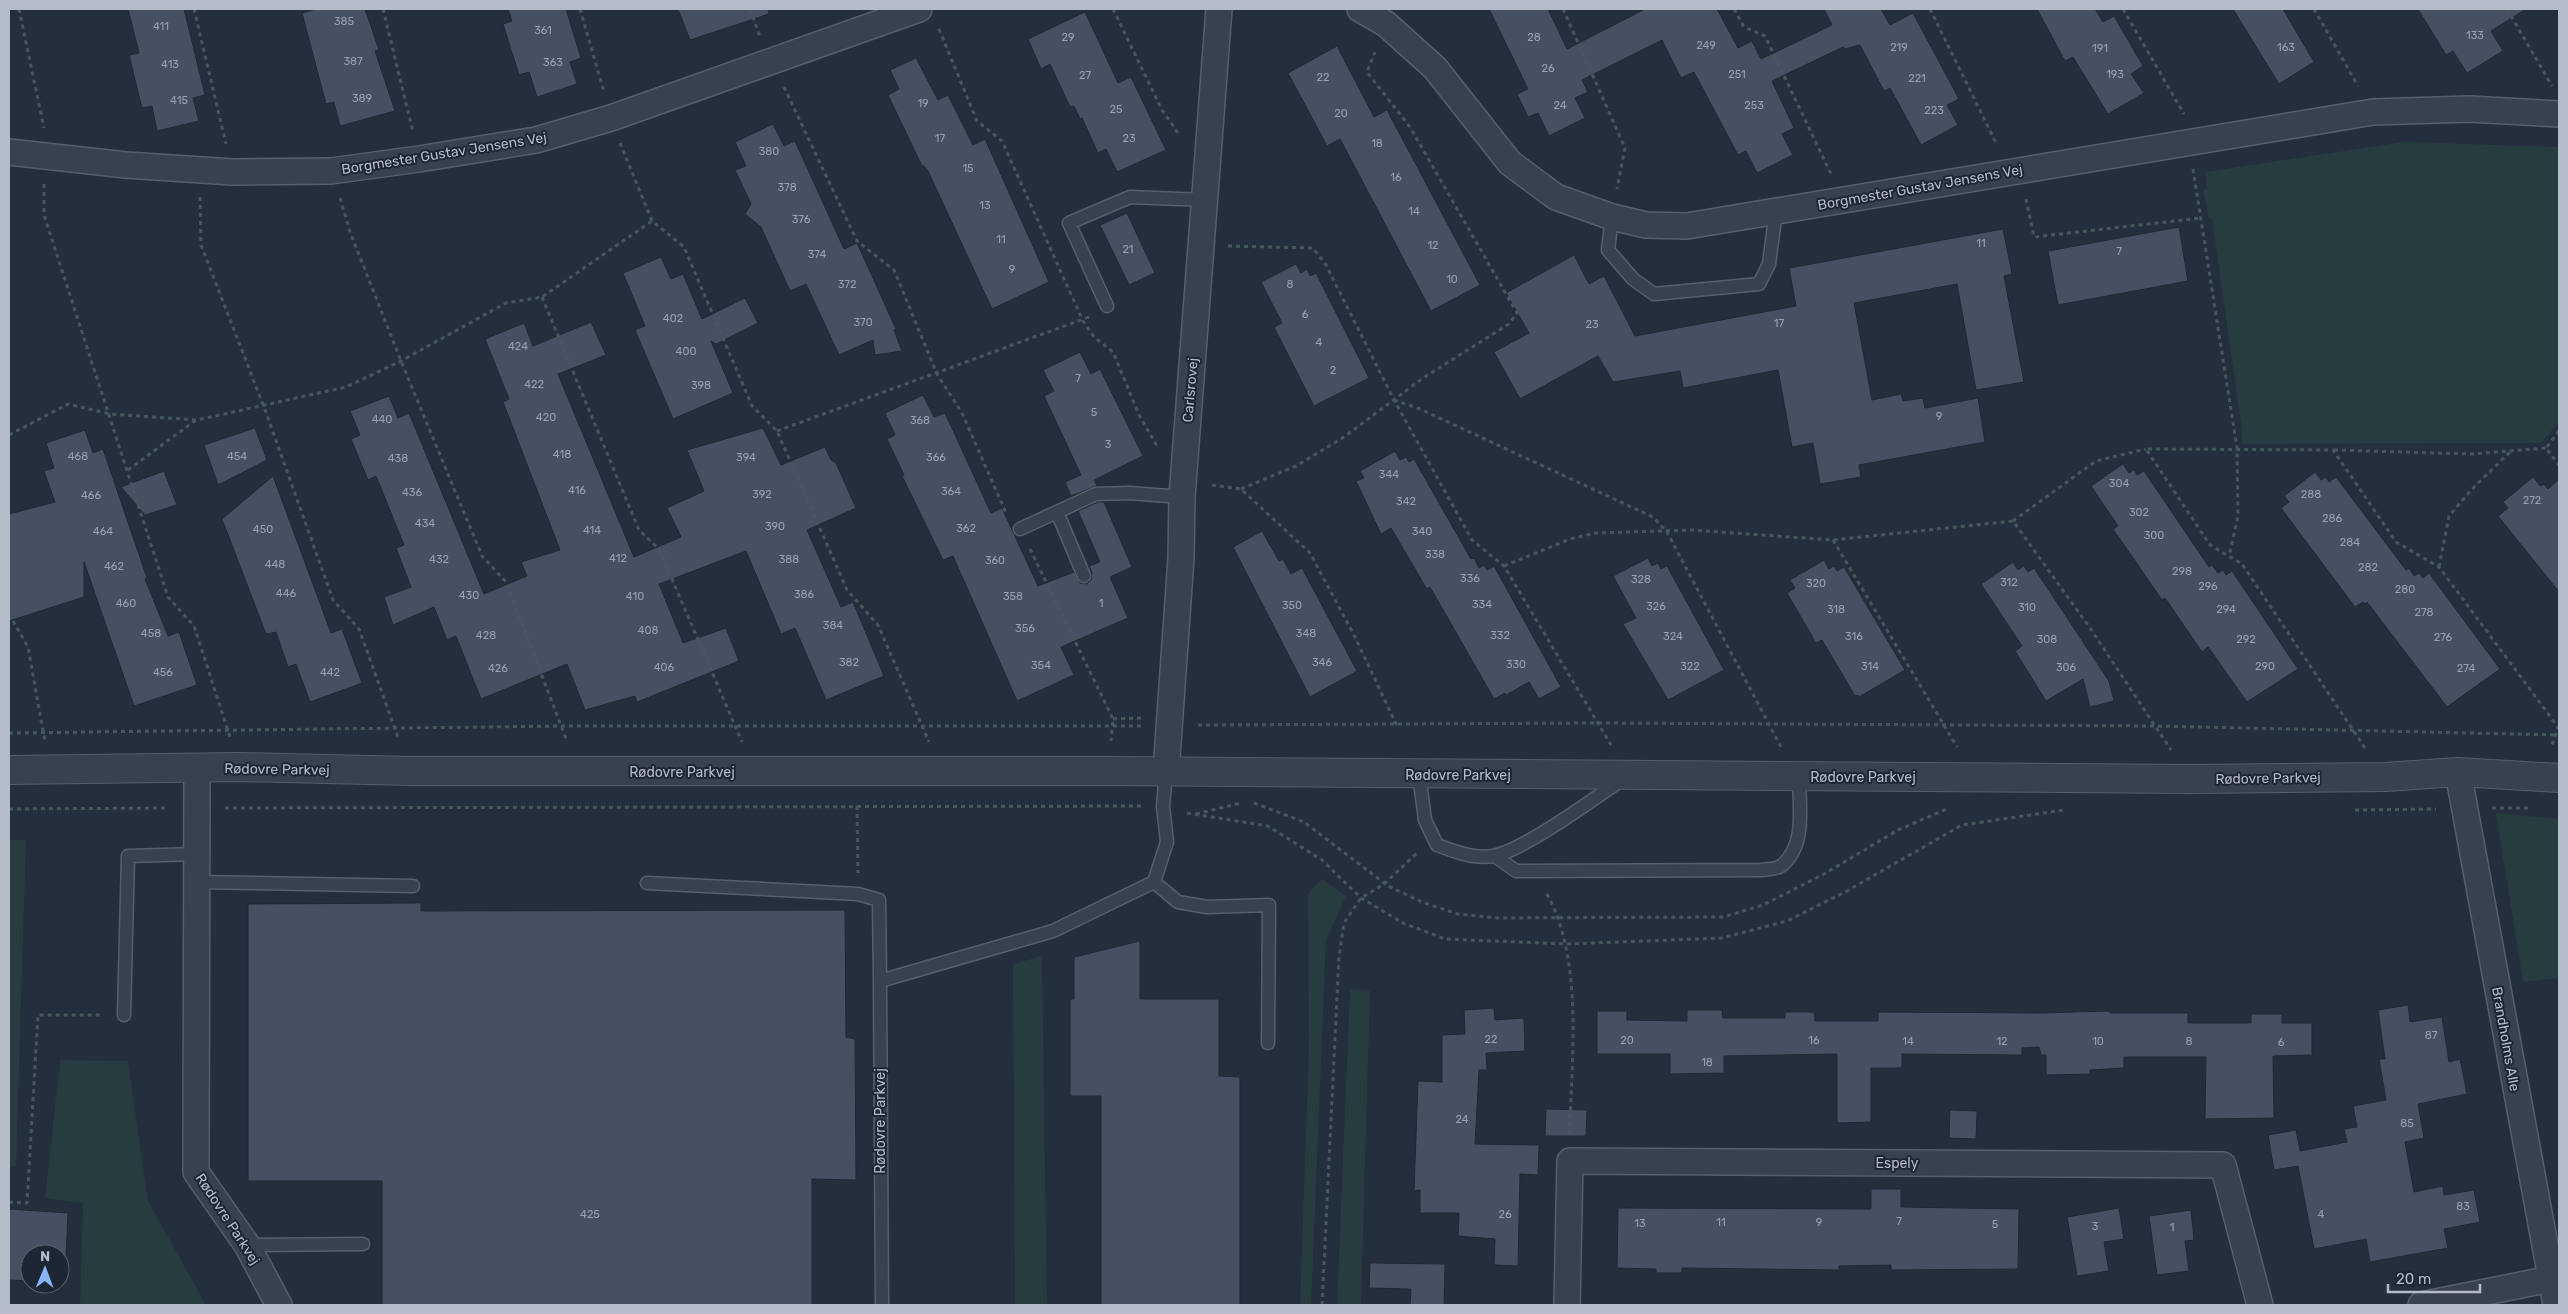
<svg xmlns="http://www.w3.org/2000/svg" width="2568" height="1314" font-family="Rubik,sans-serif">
<rect width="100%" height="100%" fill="#242f3e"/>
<path fill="#263c3f" d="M2404 142 2559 147V422L2541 443 2242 444 2241 424 2212 218H2209L2203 189H2207L2205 172Z
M2496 813 2559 819V978L2523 982Z
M9 840H26L16 1166H9Z
M1322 879 1346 896 1326 940 1311 1305H1300L1309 1044 1308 894Z
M1042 956 1047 1305H1015L1013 964Z
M1350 989 1370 991 1361 1305H1337Z
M60 1060 128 1061 148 1201 206 1305H80L83 1203 45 1198Z"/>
<path fill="#455162" stroke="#1f2835" d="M128 9H184L205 95 193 98 199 121 157 131 152 106 142 108 129 55 139 53Z
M316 9H365L379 50 375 51 395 111 340 126 334 102 326 104 302 13Z
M508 9H566L581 58 570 62 577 84 537 97 529 72 519 75 503 24 512 21Z
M678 9H768L769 14 690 40Z
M1489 9H1548L1567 49 1645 9H1717L1738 48 1752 41 1761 59 1832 25 1824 9H1881L1890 25 1913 13 1959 99 1947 105 1958 125 1921 145 1890 88 1884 91 1860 45 1845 49 1843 47 1772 81 1794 128 1782 134 1793 155 1757 173 1746 151 1738 155 1694 72 1681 78 1662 40 1582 80 1588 92 1575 98 1585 118 1549 136 1538 113 1528 117 1517 94 1528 89Z
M2037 9H2095L2103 22 2114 16 2143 66 2131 74 2144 93 2108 114 2073 57 2065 61Z
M2233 9H2283L2314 62 2279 84Z
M2418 9H2526L2491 31 2503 51 2467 73 2453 51 2446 55Z
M1085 12 1118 83 1131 77 1166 150 1117 172 1106 149 1098 153 1082 118 1080 119 1074 106 1070 107 1050 64 1041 69 1028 39Z
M1337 46 1374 117 1387 110 1480 285 1431 311 1340 139 1327 146 1288 73Z
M916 58 938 100 948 95 973 145 985 139 1049 282 992 309 928 171 924 166H922L888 95 899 89 890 70Z
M773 124 784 146 795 141 844 249 857 243 896 329 894 330 902 351 875 355 873 340 839 355 806 284 790 291 761 227 745 214 751 204 735 170 746 166 735 142Z
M1127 213 1155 273 1129 285 1100 225Z
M2179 227 2188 281 2058 305 2048 251Z
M2003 229 2012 274 2004 276 2024 382 1976 390 1957 284 1854 303 1872 400 1901 394 1903 401 1923 398 1925 408 1978 398 1985 442 1859 465 1861 477 1820 484 1813 443 1792 447 1778 370 1683 388 1680 371 1613 382 1598 356 1520 399 1494 352 1529 333 1506 293 1574 255 1589 284 1604 276 1635 336 1796 306 1789 268Z
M661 257 671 279 683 274 702 319 745 298 758 323 716 344 711 341 733 393 673 419 635 330 645 326 623 273Z
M1296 264 1301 273 1307 269 1310 276 1316 273 1369 378 1314 406 1274 327 1282 323 1261 282Z
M591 322 606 355 558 374 634 557 681 537 667 508 704 491 687 450 763 428 781 465 825 447 831 460 836 463 856 508 807 530 841 607 853 602 884 676 826 700 795 628 781 634 746 551 659 584 683 643 726 628 739 661 637 702 635 696 585 710 567 664 481 699 456 636 447 640 434 607 393 625 384 597 411 587 396 548 404 545 376 476 368 480 351 439 360 435 350 411 389 396 398 418 409 413 484 594 527 576 521 562 560 550 503 402 509 399 485 339 524 323 533 346Z
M1080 352 1091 374 1100 369 1143 456 1094 480 1097 486 1071 496 1065 482 1081 475 1044 396 1054 391 1043 370Z
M923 395 934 417 945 413 991 513 1002 508 1038 586 1074 572 1080 583 1087 584 1091 580 1092 573 1089 566 1100 562 1078 511 1098 502H1104L1132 567 1110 577 1128 618 1061 647 1074 675 1017 701 953 556 943 560 902 476 904 475 887 439 895 435 885 413Z
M255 428 267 460 218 485 204 445Z
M85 430 93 453 103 449 147 578 145 579 168 636 179 632 197 685 134 706 84 562V597L9 621V514L55 502 44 471 54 468 46 443Z
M1395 451 1400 460 1406 457 1409 462 1414 459 1471 559 1474 558 1479 568 1484 565 1487 570 1494 566 1561 687 1539 699 1529 682 1506 695 1505 693 1494 699 1430 587 1427 589 1425 586 1391 528 1381 534 1356 481 1364 478 1360 471Z
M2123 464 2129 473 2134 470 2137 475 2144 471 2209 567 2212 565 2218 573 2223 570 2226 575 2232 571 2298 669 2247 702 2208 647 2202 652 2165 598 2162 600 2113 529 2118 526 2091 486Z
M164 471 177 505 145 515 121 487Z
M2315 472 2321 480 2326 477 2329 482 2336 477 2406 570 2409 568 2414 576 2419 573 2423 578 2429 573 2500 669 2447 707 2367 602 2365 604 2363 602 2355 607 2281 508 2289 502 2284 496Z
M273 476 331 633 342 629 362 683 310 702 296 664 288 667 276 632 266 634 222 519Z
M2533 477 2540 486 2544 484 2548 489 2559 479V592L2498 516 2508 508 2503 502Z
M1262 531 1279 561 1283 559 1291 574 1302 568 1357 671 1310 697 1233 547Z
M1648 558 1652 566 1658 563 1661 569 1667 566 1724 670 1668 700 1623 624 1636 618 1613 576Z
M1824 560 1829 569 1834 566 1837 571 1844 567 1905 670 1859 697 1858 695 1855 696 1822 640 1816 643 1787 593 1795 588 1790 580Z
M2013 562 2018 570 2024 566 2028 572 2034 568 2109 681 2114 701 2090 707 2083 679 2046 701 2015 651 2022 646 1981 584Z
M421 903V911L845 910 846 1037 855 1039 856 1180 812 1179V1305H382V1181H248V904Z
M1140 941V999H1219V1076L1240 1077V1305H1101V1096H1070V999H1074V957Z
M2408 1005 2410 1022 2442 1017 2449 1062 2460 1059 2467 1094 2418 1104 2424 1138 2405 1142 2414 1192 2443 1186 2444 1195 2474 1190 2480 1222 2444 1229 2448 1248 2370 1262 2366 1239 2314 1249 2298 1166 2274 1170 2268 1135 2296 1130 2300 1151 2347 1142 2344 1129 2357 1127 2353 1106 2386 1100 2379 1059H2385L2378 1010Z
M1494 1008 1495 1020 1524 1018 1525 1051 1486 1053 1487 1070H1479L1475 1144 1539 1145 1538 1175 1520 1174 1518 1266 1494 1265 1495 1239 1458 1236 1459 1213H1420V1190L1414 1191 1418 1081 1442 1082V1035L1465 1034 1464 1010Z
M1687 1010H1722L1723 1018H1785V1012H1814L1815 1021H1878V1012L2042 1013 2110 1011V1013H2188V1023H2251V1014H2282V1023H2312V1055L2273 1056 2274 1118 2205 1119 2206 1057H2124V1068L2090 1070V1074L2046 1075V1055H2041L2039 1047 2022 1048V1055L1902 1054V1068H1871V1122L1837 1123V1054L1724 1056V1073L1670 1074V1054H1597V1011H1627V1020L1687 1021Z
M1546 1109 1587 1110 1586 1136H1545Z
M1950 1110 1977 1111 1976 1139 1949 1138Z
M1871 1189H1901V1207L2019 1209 2018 1269 1891 1270V1265L1839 1266V1270L1682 1268V1273H1656V1269L1617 1268 1618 1208 1871 1209Z
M2119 1208 2124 1239 2104 1242 2109 1271 2077 1276 2067 1217Z
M9 1209 68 1213 65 1282H60V1254H30V1281L9 1280Z
M2191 1210 2194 1240 2185 1241 2189 1271 2157 1275 2149 1216Z
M1370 1263 1445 1264 1444 1305H1410L1411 1289 1369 1288Z"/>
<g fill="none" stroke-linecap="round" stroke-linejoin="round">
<defs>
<path id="service" d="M1612 217 1608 250 1633 279 1654 294 1759 284 1769 264 1776 211
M1107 306 1069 223 1130 197 1205 200
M1057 512 1084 576
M1020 529 1096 494 1129 493 1182 497
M1419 774 1425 820 1437 845C1456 852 1473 859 1493 856 1523 851 1595 798 1623 779
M1495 856 1516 871 1762 870C1768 869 1777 869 1781 866 1807 846 1799 805 1799 777
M197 882 413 886
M1154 882 1178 902 1207 907 1269 905 1268 1043
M647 883 858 894 879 900 880 981
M124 1015 128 856 197 854
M247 1245 363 1244
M882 1305 880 981 1053 931 1154 882 1167 842 1163 806 1166 772"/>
<path id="minor" d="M1360 9 1386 24 1435 68 1510 163 1556 197 1612 217 1646 225 1687 226 2373 112 2469 109 2559 114
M9 152 126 165 232 172 331 171 419 159 536 140 611 118 919 9
M197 768 196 1172 247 1245 279 1305
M1166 772 1181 558 1182 497 1219 9
M2458 772 2556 1305
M1567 1305 1570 1161 2223 1165 2260 1305
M2421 1305 2551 1279"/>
<path id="tertiary" d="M9 770 239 767 410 771H1109L2191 779 2385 777 2458 772 2559 778"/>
</defs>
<use href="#service" stroke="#565f6c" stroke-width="15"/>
<use href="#minor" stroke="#565f6c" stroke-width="28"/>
<use href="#tertiary" stroke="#565f6c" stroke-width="30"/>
<path stroke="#44595c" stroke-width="3" stroke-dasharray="4 4" stroke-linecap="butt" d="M19 9 44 128
M194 9 226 144
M383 9 413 132
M580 9 604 92
M750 9 760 37
M1113 9 1162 110 1180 136
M1563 9 1625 148 1617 189
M1734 9 1744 27 1765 36 1831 174
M1930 9 1997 145
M2123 9 2184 114
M2314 9 2358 86
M2507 9 2552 86
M939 29 977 121 1002 141 1083 321 1094 337 1113 352 1139 415 1157 446
M784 87 857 241 894 270 937 374 962 413 1006 513
M620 143 652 221 684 247 752 406 777 431 847 590 878 625 929 742
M2193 169 2237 448 2238 516 2229 556
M44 184V215L168 597 194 626 230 737
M200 197 201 245 264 407 333 600 359 629 399 740
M340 198 350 232 401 361 482 556 506 582 567 741
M2026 199 2034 237 2201 218
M1228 246 1313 248 1326 265 1394 400 1472 540 1504 566 1611 745
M542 297 639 530 659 549 742 742
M1394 400 1420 409 1653 517 1667 532 1781 747
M777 431 1089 317
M2559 431 2546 448 2559 465
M9 435 68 404 110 414 197 420 346 387 401 361 506 303 542 297 652 221
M2334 450 2471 454 2546 448
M128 470 196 420
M1212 485 1241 489 1310 553 1354 635 1397 726
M1241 489 1296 466 1344 437 1423 378 1509 324 1517 313 1410 127 1367 72 1375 52
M2013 521 2096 461 2146 449
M1833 540 1957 747
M1030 549 1113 719 1111 741
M1504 566 1570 539 1595 533 1691 530 1833 540 2013 521 2090 628 2171 750
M2439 567 2449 516 2472 489 2511 451
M9 614 28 647 45 742
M1113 719 1142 718
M1198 725 1598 723 2156 726 2559 735
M9 733 561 726H1141
M2365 748 2242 564 2210 545 2146 449 2333 450 2396 542 2439 567 2558 727 2551 748
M1254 803 1304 822 1388 886 1422 902 1458 914 1498 918 1723 917 1763 905 1824 874 1898 830 1949 808
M857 806 858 873
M225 808 1142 806
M2492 808H2529
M9 809 169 808
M2355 810 2436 809
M1187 813 1268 826 1322 860 1361 898 1403 923 1445 939 1567 944 1722 938 1787 921 1845 892 1962 825 2064 810
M1196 814 1241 803
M1547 894C1584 962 1571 1057 1570 1133
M9 1202 27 1203 38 1015H103
M1322 1305 1339 956 1344 923 1356 905 1361 898 1384 884 1417 853"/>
<use href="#service" stroke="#38414e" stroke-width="12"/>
<use href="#minor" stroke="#38414e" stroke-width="25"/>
<use href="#tertiary" stroke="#38414e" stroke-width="28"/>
</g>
<g text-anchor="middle" stroke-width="4" stroke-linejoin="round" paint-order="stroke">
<g font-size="11" fill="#98a1af">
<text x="344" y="25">385</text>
<text x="161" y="30">411</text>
<text x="543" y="34">361</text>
<text x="2475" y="39">133</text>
<text x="1068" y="41">29</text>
<text x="1534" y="41">28</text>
<text x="1706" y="49">249</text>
<text x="1899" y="51">219</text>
<text x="2286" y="51">163</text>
<text x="2100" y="52">191</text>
<text x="353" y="65">387</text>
<text x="553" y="66">363</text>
<text x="170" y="68">413</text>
<text x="1548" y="72">26</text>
<text x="1737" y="78">251</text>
<text x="2115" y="78">193</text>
<text x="1085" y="79">27</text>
<text x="1323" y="81">22</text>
<text x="1917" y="82">221</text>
<text x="362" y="102">389</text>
<text x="179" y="104">415</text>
<text x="923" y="107">19</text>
<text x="1560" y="109">24</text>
<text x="1754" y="109">253</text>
<text x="1116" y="113">25</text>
<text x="1934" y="114">223</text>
<text x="1341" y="117">20</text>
<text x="940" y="142">17</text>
<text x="1129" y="142">23</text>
<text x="1377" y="147">18</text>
<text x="769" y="155">380</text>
<text x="968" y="172">15</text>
<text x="1396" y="181">16</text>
<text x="787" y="191">378</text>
<text x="985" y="209">13</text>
<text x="1414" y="215">14</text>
<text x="801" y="223">376</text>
<text x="1001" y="243">11</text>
<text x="1981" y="247">11</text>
<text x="1433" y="249">12</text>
<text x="1128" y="253">21</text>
<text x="2119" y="255">7</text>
<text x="817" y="258">374</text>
<text x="1012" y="273">9</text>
<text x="1452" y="283">10</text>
<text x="847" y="288">372</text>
<text x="1290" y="288">8</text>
<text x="1305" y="318">6</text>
<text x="673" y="322">402</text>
<text x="863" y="326">370</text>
<text x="1779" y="327">17</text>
<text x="1592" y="328">23</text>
<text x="1319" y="346">4</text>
<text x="518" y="350">424</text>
<text x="686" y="355">400</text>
<text x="1333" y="374">2</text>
<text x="1078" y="382">7</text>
<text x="534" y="388">422</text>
<text x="701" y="389">398</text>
<text x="1094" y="416">5</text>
<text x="1939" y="420">9</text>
<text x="546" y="421">420</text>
<text x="382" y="423">440</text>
<text x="920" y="424">368</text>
<text x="1108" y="448">3</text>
<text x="562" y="458">418</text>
<text x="78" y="460">468</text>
<text x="237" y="460">454</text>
<text x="746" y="461">394</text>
<text x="936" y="461">366</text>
<text x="398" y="462">438</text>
<text x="1389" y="478">344</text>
<text x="2119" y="487">304</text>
<text x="577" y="494">416</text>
<text x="951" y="495">364</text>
<text x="412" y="496">436</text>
<text x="762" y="498">392</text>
<text x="2311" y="498">288</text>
<text x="91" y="499">466</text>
<text x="2532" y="504">272</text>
<text x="1406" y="505">342</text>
<text x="2139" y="516">302</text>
<text x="2332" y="522">286</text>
<text x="425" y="527">434</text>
<text x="775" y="530">390</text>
<text x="966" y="532">362</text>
<text x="263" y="533">450</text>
<text x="592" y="534">414</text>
<text x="103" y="535">464</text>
<text x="1422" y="535">340</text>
<text x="2154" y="539">300</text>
<text x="2350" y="546">284</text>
<text x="1435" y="558">338</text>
<text x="618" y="562">412</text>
<text x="439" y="563">432</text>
<text x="789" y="563">388</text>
<text x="995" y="564">360</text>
<text x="275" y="568">448</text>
<text x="114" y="570">462</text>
<text x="2368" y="571">282</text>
<text x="2182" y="575">298</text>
<text x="1470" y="582">336</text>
<text x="1641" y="583">328</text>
<text x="2009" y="586">312</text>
<text x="1816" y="587">320</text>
<text x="2208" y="590">296</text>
<text x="2405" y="593">280</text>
<text x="286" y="597">446</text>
<text x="804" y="598">386</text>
<text x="469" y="599">430</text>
<text x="635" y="600">410</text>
<text x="1013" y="600">358</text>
<text x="126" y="607">460</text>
<text x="1101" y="607">1</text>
<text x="1482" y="608">334</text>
<text x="1292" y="609">350</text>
<text x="1656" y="610">326</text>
<text x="2027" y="611">310</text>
<text x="1836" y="613">318</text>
<text x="2226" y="613">294</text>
<text x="2424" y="616">278</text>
<text x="833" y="629">384</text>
<text x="1025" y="632">356</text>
<text x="648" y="634">408</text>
<text x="151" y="637">458</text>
<text x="1306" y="637">348</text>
<text x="486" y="639">428</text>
<text x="1500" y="639">332</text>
<text x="1673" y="640">324</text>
<text x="1854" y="640">316</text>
<text x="2443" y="641">276</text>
<text x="2047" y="643">308</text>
<text x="2246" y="643">292</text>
<text x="849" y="666">382</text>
<text x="1322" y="666">346</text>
<text x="1516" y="668">330</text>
<text x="1041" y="669">354</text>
<text x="1690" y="670">322</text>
<text x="1870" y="670">314</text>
<text x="2265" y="670">290</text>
<text x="664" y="671">406</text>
<text x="2066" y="671">306</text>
<text x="498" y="672">426</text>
<text x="2466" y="672">274</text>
<text x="163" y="676">456</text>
<text x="330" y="676">442</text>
<text x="2431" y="1039">87</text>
<text x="1491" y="1043">22</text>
<text x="1627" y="1044">20</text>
<text x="1814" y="1044">16</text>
<text x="1908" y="1045">14</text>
<text x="2002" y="1045">12</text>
<text x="2098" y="1045">10</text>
<text x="2189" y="1045">8</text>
<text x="2281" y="1046">6</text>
<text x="1707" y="1066">18</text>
<text x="1462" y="1123">24</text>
<text x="2407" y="1127">85</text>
<text x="2463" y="1210">83</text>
<text x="590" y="1218">425</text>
<text x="1505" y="1218">26</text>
<text x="2321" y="1218">4</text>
<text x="1899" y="1225">7</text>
<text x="1721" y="1226">11</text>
<text x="1819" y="1226">9</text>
<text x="1640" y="1227">13</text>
<text x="1995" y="1228">5</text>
<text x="2095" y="1230">3</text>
<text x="2172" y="1231">1</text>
</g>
<g font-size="14" fill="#b4bcc9" stroke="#1d2633">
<text transform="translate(444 153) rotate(-9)" y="5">Borgmester Gustav Jensens Vej</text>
<text transform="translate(1920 187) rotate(-10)" y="5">Borgmester Gustav Jensens Vej</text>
<text transform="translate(1190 390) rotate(-85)" y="5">Carlsrovej</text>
<text transform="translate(277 769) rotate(1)" y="5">Rødovre Parkvej</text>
<text x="682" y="777">Rødovre Parkvej</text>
<text x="1458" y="780">Rødovre Parkvej</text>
<text x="1863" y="782">Rødovre Parkvej</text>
<text transform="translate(2268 778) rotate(-1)" y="5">Rødovre Parkvej</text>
<text transform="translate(2506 1039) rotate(80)" y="5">Brandholms Alle</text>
<text transform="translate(880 1121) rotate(-90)" y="5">Rødovre Parkvej</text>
<text x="1897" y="1168">Espely</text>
<text transform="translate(228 1219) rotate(57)" y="5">Rødovre Parkvej</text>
</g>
</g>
<rect width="2568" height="1314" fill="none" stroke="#b4bcc9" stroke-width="20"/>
<g transform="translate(45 1269) rotate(1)"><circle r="24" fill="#1d2633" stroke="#59626f"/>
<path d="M0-4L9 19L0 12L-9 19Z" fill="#8ab4f8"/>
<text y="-8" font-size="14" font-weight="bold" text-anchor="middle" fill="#b4bcc9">N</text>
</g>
<path d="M2388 1284v8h92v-8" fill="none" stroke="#b4bcc9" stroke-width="2.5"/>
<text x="2396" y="1284" font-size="15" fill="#b4bcc9" stroke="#1d2633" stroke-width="4" paint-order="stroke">20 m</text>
</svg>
